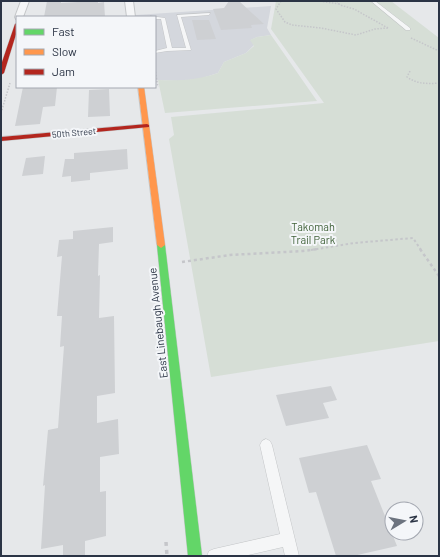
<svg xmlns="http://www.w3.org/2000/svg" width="440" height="557" font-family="Barlow,sans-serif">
<rect width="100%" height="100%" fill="#e6e8ea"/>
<path fill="#d4d7dd" d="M271 6 267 28 271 35 257 37 251 40 254 45 246 53 224 62 218 73 199 79 178 81 155 80V17H136V15Z"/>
<path fill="#d6ded6" d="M276 1H391L439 38V341L211 377 169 139 174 135 171 117 324 103 271 29Z
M271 35 317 101 165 113 158 80C180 81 197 80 218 73L224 62 246 53 254 46 250 40 257 37Z"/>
<path fill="#ced0d3" d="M47 1H61V3L94 1H98V3L104 2 105 17H44Z
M229 1H239L264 24 251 25 252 28 221 30 213 9 224 8Z
M192 20H209L216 39 197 40Z
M23 87H57L55 106 43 107 40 124 15 126Z
M109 89 110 116 88 117 89 90Z
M127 149 128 169 90 173V180L71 182V176L62 177 65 159H74V153Z
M45 156 43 174 22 176 26 158Z
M113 227V242L99 244 98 276 100 275 99 318 114 316 115 393 97 396V423L118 419 119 454 100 457V492L106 491V536L85 541V556H63V545L41 549 45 485 43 486 48 430 58 428 64 346 60 347 62 316H57L62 256 57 257 59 240 73 239V231Z
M331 386 337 400 323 403 329 418 286 426 276 395Z
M367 445 381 479 371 481 397 546 353 556H336L316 492 309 493 299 458Z"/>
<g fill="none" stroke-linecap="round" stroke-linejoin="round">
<defs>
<path id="lane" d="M371 1H375L410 28V30H406Z
M210 13 209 15 181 17 191 50 167 51 155 53V51L167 48 161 19H155V17L150 16 165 18 172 48H186L177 15Z
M266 439 270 441 272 445 299 556H285L283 547 244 556H207L209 551 214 549 280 534 260 445 262 441Z"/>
<path id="street" d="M21 1H29L23 17H17L16 19 15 17Z
M125 1H133L135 17H127Z"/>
<path id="fast" d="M161 242 165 245 202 556H188L157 245Z"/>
<path id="slow" d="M138 87H144L165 245 161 248 157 245Z"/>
<path id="jam" d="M17 23V31L4 73 1 75V65L15 24Z
M147 124 149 125V127L1 141V137Z"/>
</defs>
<use href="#lane" stroke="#c4c6c8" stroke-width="1"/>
<use href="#street" stroke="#c4c6c8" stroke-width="2"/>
<use href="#fast" stroke="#c4c6c8" stroke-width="1"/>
<use href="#slow" stroke="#c4c6c8" stroke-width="1"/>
<use href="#jam" stroke="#c4c6c8" stroke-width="1"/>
<path stroke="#c5c6ca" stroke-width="1.5" stroke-dasharray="1.5 1.5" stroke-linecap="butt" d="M281 1 276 9 285 22 292 25 321 28 356 35 375 29 388 28
M320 1 339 4
M337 1 340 5 354 9 388 28
M411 38 439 51
M155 69 158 87
M410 71 407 77C417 84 427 84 439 83
M1 113 10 83"/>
<path stroke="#c5c6ca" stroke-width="2" stroke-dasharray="2.5 2.5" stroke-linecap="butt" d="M311 250 354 243 413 238 421 250"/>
<path stroke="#c5c6ca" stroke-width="2.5" stroke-dasharray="3 3" stroke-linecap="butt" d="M420 249 439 276
M182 262 230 255 303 251 318 249"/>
<path stroke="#c5c6ca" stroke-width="3.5" stroke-dasharray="4 4" stroke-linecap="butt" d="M166 542 167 556"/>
<use href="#lane" fill="#f5f6f7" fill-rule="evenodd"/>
<use href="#street" fill="#f5f6f7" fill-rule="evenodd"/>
<use href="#fast" fill="#63d668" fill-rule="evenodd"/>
<use href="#slow" fill="#ff974d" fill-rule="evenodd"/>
<use href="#jam" fill="#b3261e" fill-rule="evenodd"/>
</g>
<g text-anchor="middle" stroke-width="4" stroke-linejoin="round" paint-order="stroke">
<g font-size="9" fill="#2b3445" stroke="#f4f6f9">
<text transform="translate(74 133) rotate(-5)" y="3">50th Street</text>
</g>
<g font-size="11" fill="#3f6138" stroke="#f4f6f9">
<text x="313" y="231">Takomah<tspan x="313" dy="13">Trail Park</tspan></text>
</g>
<g font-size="11" fill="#2b3445" stroke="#f4f6f9">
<text transform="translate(158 323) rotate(-96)" y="4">East Linebaugh Avenue</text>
</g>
</g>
<rect width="440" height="557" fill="none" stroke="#2b3445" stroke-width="4"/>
<rect x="16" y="16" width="140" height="72" fill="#f4f6f9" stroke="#a4a8b1"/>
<rect x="24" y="29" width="20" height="6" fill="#63d668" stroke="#a4a8b1"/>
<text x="52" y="36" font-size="12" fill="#2b3445">Fast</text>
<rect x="24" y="49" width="20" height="6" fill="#ff974d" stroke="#a4a8b1"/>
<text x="52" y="56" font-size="12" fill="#2b3445">Slow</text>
<rect x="24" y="69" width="20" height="6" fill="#b3261e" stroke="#a4a8b1"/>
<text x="52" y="76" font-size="12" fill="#2b3445">Jam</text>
<g transform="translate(404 521) rotate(80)"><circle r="19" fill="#f4f6f9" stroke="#a4a8b1"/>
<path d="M0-3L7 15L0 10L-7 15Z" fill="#6c737f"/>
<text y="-6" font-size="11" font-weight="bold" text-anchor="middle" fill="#2b3445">N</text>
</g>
</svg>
